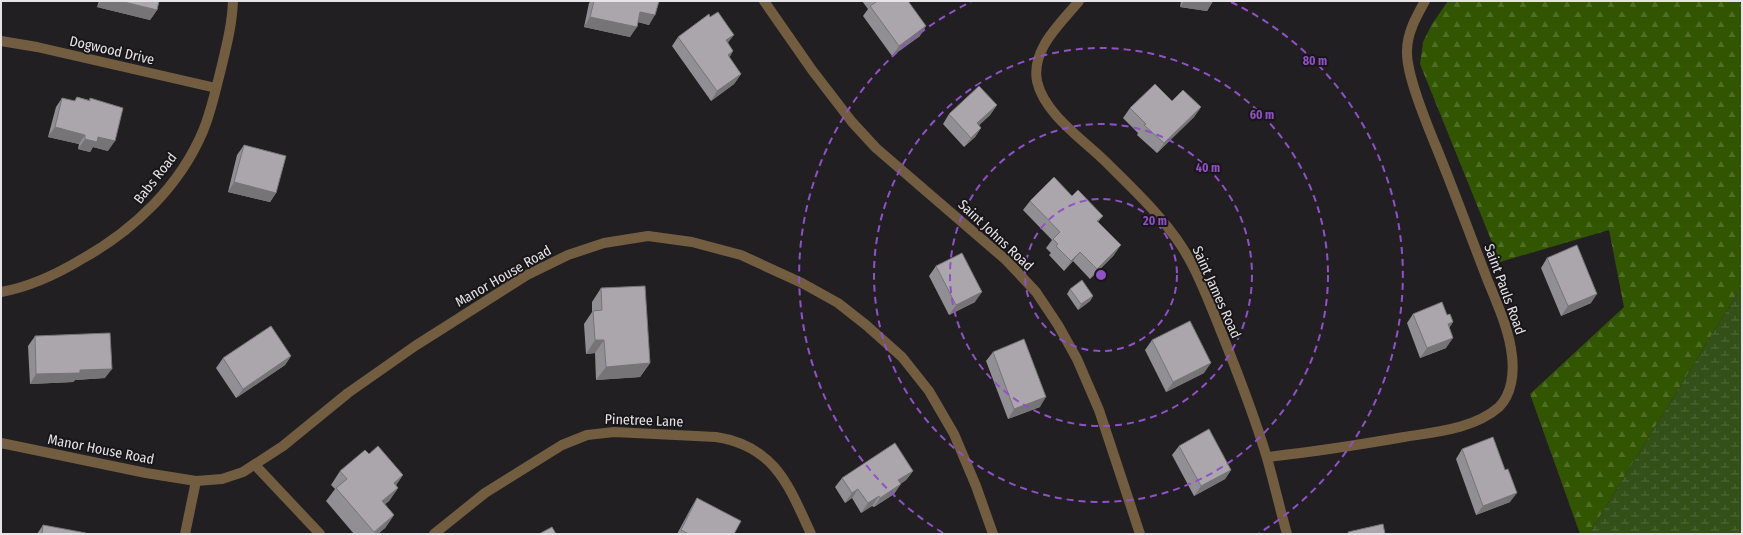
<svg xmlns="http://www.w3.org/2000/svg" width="1743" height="535" font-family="'Fira Sans Condensed',sans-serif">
<defs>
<pattern id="forest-firs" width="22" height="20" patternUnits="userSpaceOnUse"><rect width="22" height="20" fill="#315500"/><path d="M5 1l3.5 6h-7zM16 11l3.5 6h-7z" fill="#4f6d25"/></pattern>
<pattern id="wetland-marsh" width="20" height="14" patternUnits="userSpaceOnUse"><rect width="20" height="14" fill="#345019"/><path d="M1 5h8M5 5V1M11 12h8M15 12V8" fill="none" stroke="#51693a"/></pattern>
</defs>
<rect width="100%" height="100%" fill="#221f23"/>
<path fill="url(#forest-firs)" d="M1448 1H1739L1742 4V286L1589 534H1580L1530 394 1624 307 1609 230 1500 262 1420 64 1423 42 1432 24Z"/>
<path fill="url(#wetland-marsh)" d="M1742 286V534H1589Z"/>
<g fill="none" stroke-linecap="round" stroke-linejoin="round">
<path stroke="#735d40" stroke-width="10" d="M764 1 812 70 852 122 876 148 1006 260 1036 292 1058 325 1077 359 1099 410 1140 534
M1079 1C1061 23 1031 49 1037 81 1044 114 1084 140 1107 163 1133 189 1162 216 1182 247 1198 272 1209 302 1220 329 1237 371 1254 415 1267 458 1274 483 1280 509 1287 534
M1 41 37 47 216 88
M1 292C30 287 57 274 82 259 134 230 180 186 203 131 211 112 215 92 220 73 226 48 232 26 233 1
M1 443 146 473 196 481 222 479 243 472 283 446 348 393 415 346 527 275 568 255 604 243 648 236 692 242 741 255 802 283 838 303 866 325 902 357 929 391 954 434 976 486 993 534
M1267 457C1313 452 1358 445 1404 437 1435 432 1474 429 1499 407 1512 394 1514 373 1512 356 1509 328 1496 302 1486 276 1469 232 1453 188 1435 144 1426 122 1406 74 1407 51 1407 33 1416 17 1425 1
M255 465 320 534
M185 534 196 481
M434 534 485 493 562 445 587 435 614 432 716 437C775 446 789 486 811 534"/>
</g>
<path fill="#928f94" d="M99 1H159L157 10 150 20 97 7Z
M591 1H659L649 25 638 22 630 37 584 27 589 3Z
M862 1H908L920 36 892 56 863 16 868 9Z
M1181 1H1213L1207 11 1180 7Z
M678 37 728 43 733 51 729 58 741 74 734 84 711 101 672 46Z
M77 97 89 100 90 98 108 151 93 147 90 152 78 149 79 144 48 137 56 107 62 98 74 101Z
M1172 101 1201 107 1194 117 1157 153 1137 135 1138 133 1123 118 1130 108Z
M997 105 990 115 979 125 981 128 975 137 964 147 943 124 949 114Z
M244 145 276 193 270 202 228 192 237 155Z
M1030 201 1103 216 1098 222 1114 255 1090 279 1073 261 1064 271 1049 255 1051 253 1046 248 1052 240 1023 210Z
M1547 258 1591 303 1561 316 1541 268Z
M936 266 975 302 949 315 929 276Z
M601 288 650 363 640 377 596 380 595 353 586 354 584 324 592 312V302Z
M1070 289 1093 296 1090 301 1078 310 1067 294Z
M1413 314 1447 315 1453 322 1449 328 1446 348 1420 358 1407 323Z
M35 336 105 378 75 380 73 382 30 384 28 346Z
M1152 340 1204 373 1166 392 1145 350Z
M993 352 1040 407 1008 419 986 361Z
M291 356 285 365 236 398 216 368 223 358Z
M1179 446 1231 470 1225 479 1194 496 1172 455Z
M1462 449 1505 470 1510 502 1476 515 1456 459Z
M369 454 403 475 396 485 398 488 389 501 385 504 394 515 385 528 378 534H354L326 501 335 489 331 485 340 471Z
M913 471 906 480 900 484 894 494 874 507 872 506 861 513 852 498 845 503 835 487 842 478Z
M697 498 734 534H677L691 508Z
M43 525 86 534H37Z"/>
<path fill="#777478" d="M101 1H120L157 10 150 20 97 7Z
M1184 1H1213L1207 11 1180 7Z
M640 12 655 15 649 25 634 21Z
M590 17 637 27 630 37 584 27Z
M926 26 920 36 892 56 899 46Z
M734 35 727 44 726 40Z
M733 51 727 61 728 55Z
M741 74 734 84 711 101 717 91Z
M997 105 990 115 971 133 977 123Z
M1201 107 1194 117 1157 153 1164 143Z
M55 127 85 135 79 144 48 137Z
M981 128 975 137 964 147 971 138Z
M98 137 115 141 108 151 93 147 90 152 78 149 85 139Z
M234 182 276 193 270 202 228 192Z
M1121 245 1114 255 1090 279 1097 269Z
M1080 252 1073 261 1064 271 1071 261Z
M982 292 975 302 949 315 956 305Z
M1597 294 1591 303 1561 316 1568 306Z
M1093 296 1090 301 1078 310 1081 304Z
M1453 322 1446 332 1448 324Z
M1453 338 1446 348 1420 358 1427 348Z
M595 340H604L595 353 586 354Z
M291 356 285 365 236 398 243 389Z
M650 363 640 377 596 380 606 367Z
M1211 363 1204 373 1166 392 1173 382Z
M112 369 105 378 75 380 73 382 30 384 36 374 80 370Z
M1046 397 1040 407 1008 419 1014 409Z
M1231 470 1225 479 1194 496 1201 486Z
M913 471 906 480 892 490 898 480Z
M403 475 394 488V483Z
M901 484 894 494 874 507 880 498Z
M398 488 389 501 373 515 382 501Z
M858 489 852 498 845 503 852 493Z
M1517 493 1510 502 1476 515 1483 506Z
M879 496 872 506 861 513 868 503Z
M394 515 385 528 378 534H373Z"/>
<path fill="#aaa6ac" stroke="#777478" d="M120 1H159L157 10Z
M594 1H659L655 15 640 12 637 27 590 17Z
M875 1H908L926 26 899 46 870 6 876 2Z
M718 12 734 35 726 40 733 51 728 55 741 74 717 91 678 37 709 14 710 17Z
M1155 84 1172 101 1183 90 1201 107 1164 143 1144 125 1146 124 1130 108Z
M979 86 997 105 977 123 981 128 971 138 949 114Z
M77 97 90 101V98L123 108 115 141 98 137 97 142 85 139V135L55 127 62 98 75 101Z
M244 145 286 156 276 193 234 182Z
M1054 177 1072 196 1078 190 1103 216 1097 221 1121 245 1097 269 1080 252 1071 261 1056 246 1058 244 1053 239 1060 232 1030 201Z
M1577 245 1597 294 1568 306 1547 258Z
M962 253 982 292 956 305 936 266Z
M1082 280 1093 296 1081 304 1070 289Z
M645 286 650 363 606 367 604 340H595L593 311 602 310 601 288Z
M1442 302 1447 315 1450 314 1453 322 1448 324 1453 338 1427 348 1413 314Z
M1190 321 1211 363 1173 382 1152 340Z
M271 326 291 356 243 389 223 358Z
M110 333 112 369 80 370V373L36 374 35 336Z
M1024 339 1046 397 1014 409 993 352Z
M1209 429 1231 470 1201 486 1179 446Z
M1493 437 1505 470 1508 469 1517 493 1483 506 1462 449Z
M895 443 913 471 898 480 901 484 880 498 879 496 868 503 858 489 852 493 842 478Z
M378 446 403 475 394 483 398 488 382 501 394 515 374 532 336 488 347 479 340 471 365 450 369 454Z
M697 498 741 521 734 534H689L681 530Z
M1383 524 1385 534H1349L1348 532Z
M43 525 86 533V534H42Z
M552 527 556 534H539Z"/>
<g fill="none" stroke="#9051c7" stroke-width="2" stroke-dasharray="7 5">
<circle cx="1101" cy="275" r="76"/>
<circle cx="1101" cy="275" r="151"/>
<circle cx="1101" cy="275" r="227"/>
<path d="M943 533A303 303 0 0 1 971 2M1231 2A303 303 0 0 1 1259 533"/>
</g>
<g text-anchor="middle" stroke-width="4" stroke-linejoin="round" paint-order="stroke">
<g font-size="14" fill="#e6e4e7" stroke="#19161a">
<text transform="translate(112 50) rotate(13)" y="5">Dogwood Drive</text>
<text transform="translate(155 178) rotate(-52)" y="5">Babs Road</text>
<text transform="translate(996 235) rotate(43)" y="5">Saint Johns Road</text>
<text transform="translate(503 276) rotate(-30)" y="5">Manor House Road</text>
<text transform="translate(1505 289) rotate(70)" y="5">Saint Pauls Road</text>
<text transform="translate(1217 292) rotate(66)" y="5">Saint James Road</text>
<text transform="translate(644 420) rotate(2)" y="5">Pinetree Lane</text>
<text transform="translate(101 449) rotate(11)" y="5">Manor House Road</text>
</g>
</g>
<circle cx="1101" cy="275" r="6" fill="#9051c7" stroke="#19161a" stroke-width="2"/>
<g font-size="12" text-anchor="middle" font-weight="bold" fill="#9051c7" stroke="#19161a" stroke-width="4" stroke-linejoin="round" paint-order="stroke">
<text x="1315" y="65">80 m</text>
<text x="1262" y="119">60 m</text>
<text x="1208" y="172">40 m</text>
<text x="1155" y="225">20 m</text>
</g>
<rect width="1743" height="535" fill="none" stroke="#e6e4e7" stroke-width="4"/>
</svg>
